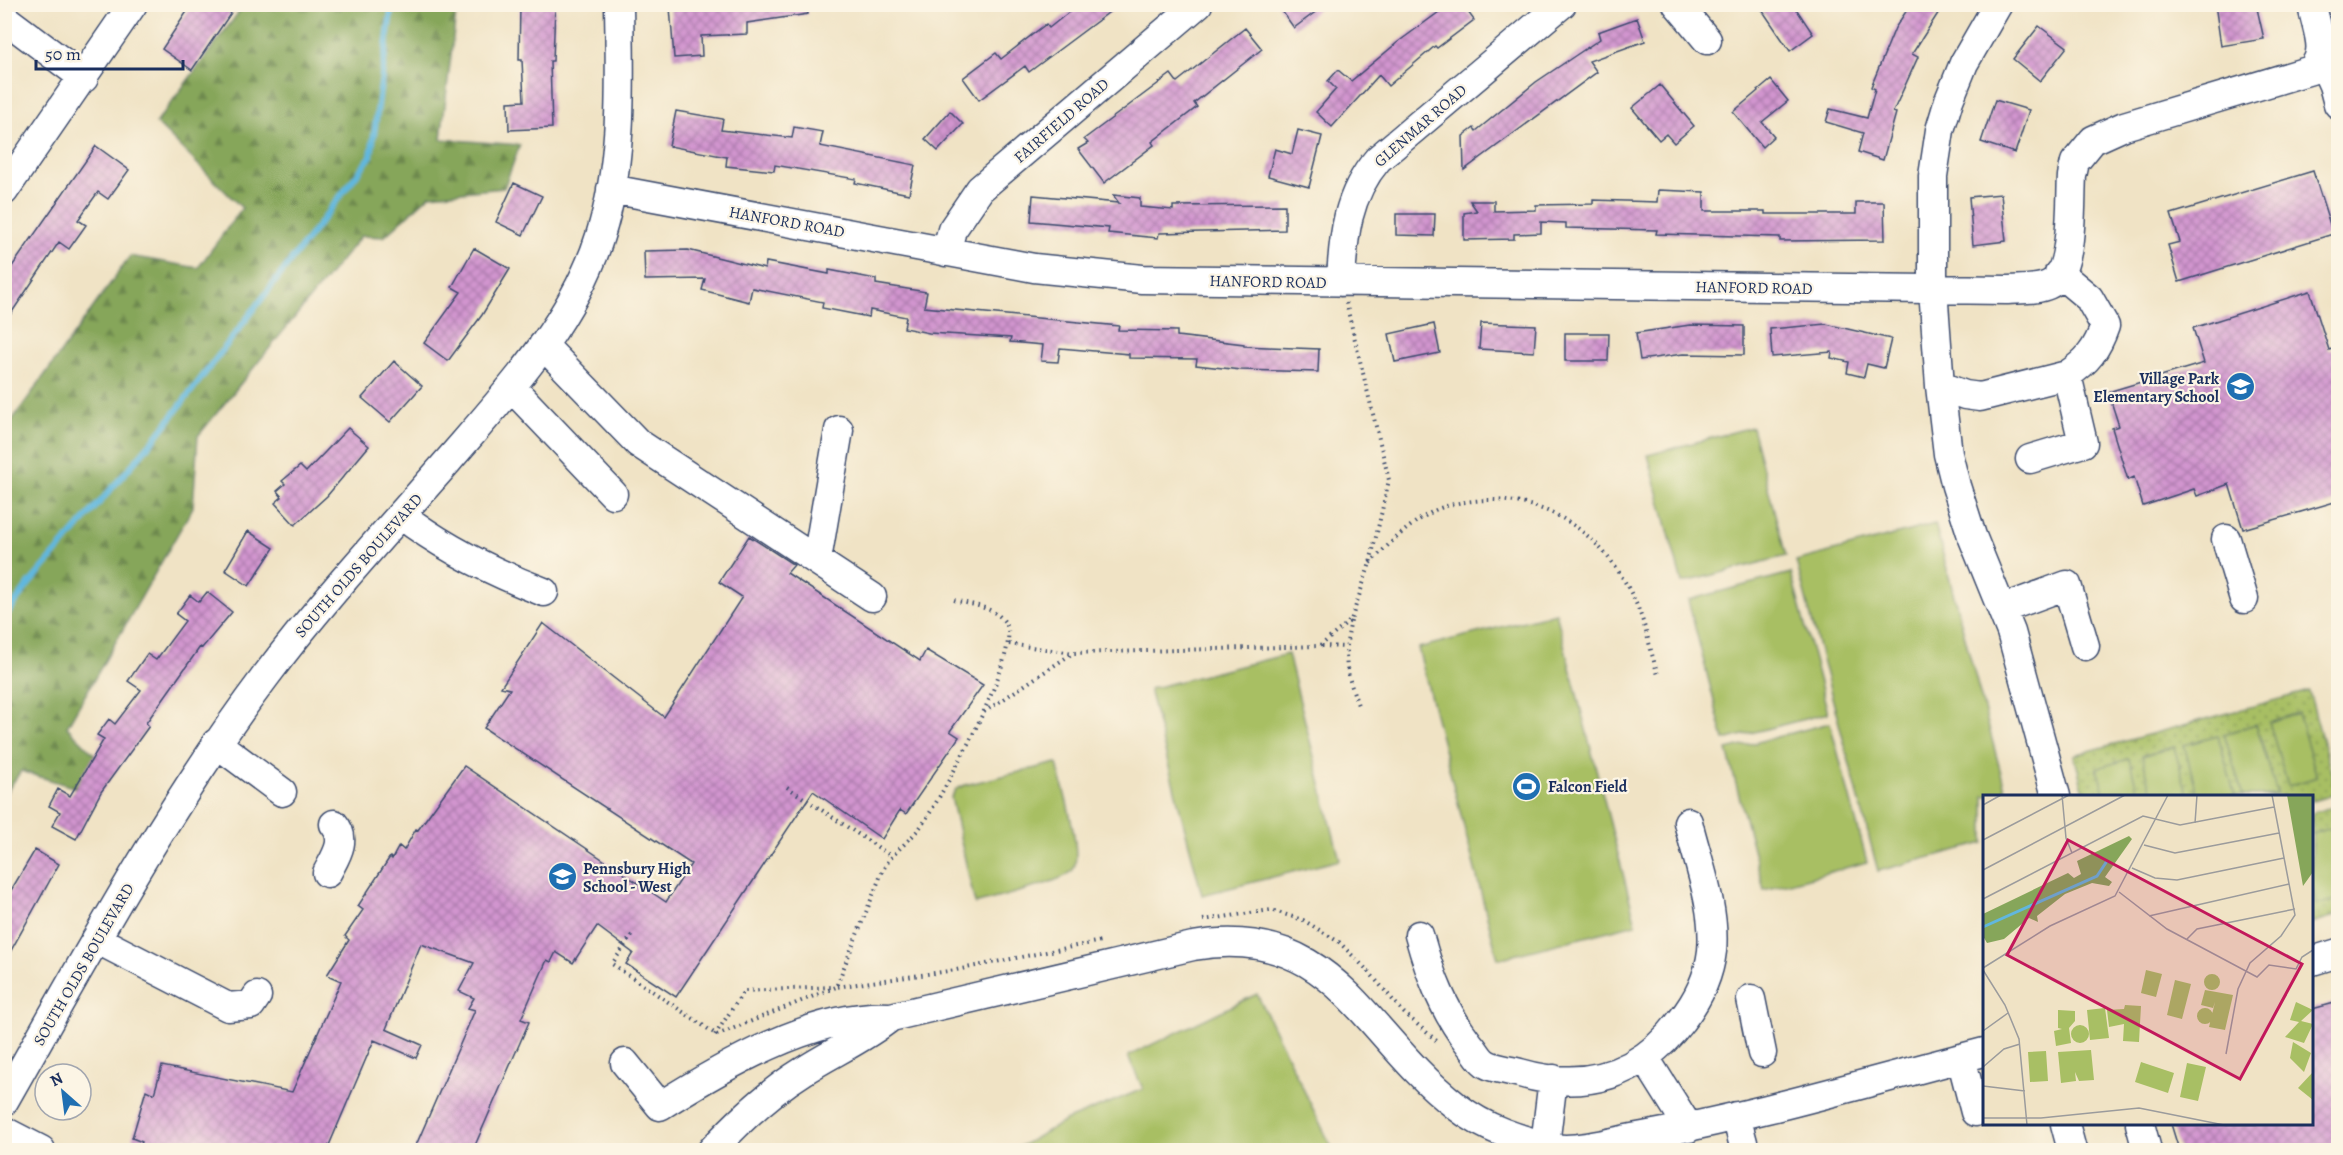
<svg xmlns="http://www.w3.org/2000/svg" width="2343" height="1155" font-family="Alegreya,serif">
<defs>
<pattern id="forest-firs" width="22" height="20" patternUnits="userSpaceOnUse" patternTransform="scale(1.5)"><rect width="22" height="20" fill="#86a65a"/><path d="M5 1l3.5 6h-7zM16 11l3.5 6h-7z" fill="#6d884e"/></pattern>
<pattern id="park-dots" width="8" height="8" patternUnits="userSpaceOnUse" patternTransform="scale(1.5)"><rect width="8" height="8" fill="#a8bf64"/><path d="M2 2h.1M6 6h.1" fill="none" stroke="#889c56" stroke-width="1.8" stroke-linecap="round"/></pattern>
<pattern id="building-cross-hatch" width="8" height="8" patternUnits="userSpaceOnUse" patternTransform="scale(1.5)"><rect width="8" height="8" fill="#d295cf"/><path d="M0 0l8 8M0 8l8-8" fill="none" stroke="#aa7aab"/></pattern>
</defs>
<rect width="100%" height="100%" fill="#fcf5e5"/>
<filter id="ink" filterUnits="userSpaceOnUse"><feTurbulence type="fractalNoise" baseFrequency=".0167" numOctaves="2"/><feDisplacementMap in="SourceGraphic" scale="12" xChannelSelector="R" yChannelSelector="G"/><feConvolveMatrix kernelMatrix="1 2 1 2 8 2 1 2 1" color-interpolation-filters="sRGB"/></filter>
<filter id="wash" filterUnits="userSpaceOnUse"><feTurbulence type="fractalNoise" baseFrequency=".008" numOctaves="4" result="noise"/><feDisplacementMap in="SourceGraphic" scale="24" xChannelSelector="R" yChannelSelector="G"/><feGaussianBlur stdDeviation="1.35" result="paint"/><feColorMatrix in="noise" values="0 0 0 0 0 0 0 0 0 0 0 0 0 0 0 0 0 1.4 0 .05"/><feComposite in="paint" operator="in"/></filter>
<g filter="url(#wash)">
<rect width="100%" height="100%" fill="#f0e3c5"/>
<path fill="url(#forest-firs)" stroke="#506a5c" stroke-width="1.5" d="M244 5H457L441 139 520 145 504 188 430 195 384 237 361 236 198 436 193 507 67 727 101 761 79 789 21 771 5 794V430L130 256 198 268 242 208 156 123Z"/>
<path fill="url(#park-dots)" stroke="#627761" stroke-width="1.5" d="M2309 691 2337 794 2312 801V796H2085L2074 755Z
M2338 805V915L2312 923V813Z"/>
<path fill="#a8bf64" stroke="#627761" stroke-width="1.5" d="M1752 427 1786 556 1682 583 1648 455Z
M1935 524 2007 796H1984V843L1878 871 1796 561Z
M1791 573 1828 713 1724 740 1688 600Z
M1556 613 1636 924 1498 959 1418 648Z
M1288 654 1340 860 1202 895 1149 689Z
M2298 713 2317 777 2288 786 2269 722Z
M1830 723 1867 862 1764 890 1727 750Z
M2256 724 2277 793 2264 796H2243L2224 734Z
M2218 736 2235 796H2198L2184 745Z
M2174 747 2188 796H2153L2142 756Z
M2129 759 2139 796H2105L2097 768Z
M1057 763C1061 784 1085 855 1072 871 1061 883 994 898 975 904L951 797 956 789 965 785Z
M2331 828 2338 855V899L2317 905 2312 885V834Z
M1257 994 1333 1150H1014L1065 1121 1143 1089 1128 1056Z"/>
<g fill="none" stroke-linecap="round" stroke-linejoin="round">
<path stroke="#61b7de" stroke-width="6" d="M4 618 29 584 157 436 371 156 392 4"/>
</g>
<g id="blocks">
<path fill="url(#building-cross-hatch)" d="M192 4H237L192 70 162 49Z
M696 4H807L808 14 747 23V34L701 36 702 56 674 58 670 7Z
M1079 4H1120L1029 72 1025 66 979 100 963 78 996 53 1001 59 1046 24 1049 28Z
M1277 4H1326L1294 28Z
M1450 4H1462L1474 20 1437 48 1435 46 1388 86 1379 75 1332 127 1316 112 1336 89 1328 81 1338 70 1351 81 1398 42Z
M1758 4H1793L1813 34 1790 51Z
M1911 4H1944L1912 54 1918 57 1893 112 1896 113 1883 160 1858 152 1863 133 1826 122 1830 109 1867 118 1875 89 1871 87 1895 28Z
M2215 4H2256L2264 39 2221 46Z
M520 5 555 6 553 61H550L552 128 509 130 508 102 524 101 522 60H519Z
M1637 18 1645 41 1589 61 1597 72 1464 170 1463 136 1474 128 1476 131 1536 82 1600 39 1598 32Z
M2039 26 2067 47 2040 81 2013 59Z
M1245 28 1262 49 1194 103 1197 107 1152 142 1154 145 1104 183 1078 149 1088 143 1084 139 1171 74 1177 82Z
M1771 80 1788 101 1762 122 1774 136 1762 147 1733 112Z
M1660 85 1694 126 1674 143 1666 134 1659 140 1632 108Z
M1995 100 2029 110 2015 153 1981 142Z
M676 111 723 119 721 130 792 138 794 127 823 132 820 146 915 165 909 194 855 183 856 179 775 165 774 171 726 166 727 157 669 146Z
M950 111 963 124 938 151 925 139Z
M1298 130 1322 136 1309 187 1268 176 1275 149 1292 154Z
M96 146 129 170 108 199 98 192 78 220 86 225 69 249 59 242 4 324V278Z
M2313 171 2333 234 2179 282 2168 245 2180 242 2171 214Z
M514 183 542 196 523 235 496 222Z
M1658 190 1704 192V211H1765V214H1856V202H1884L1885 240 1780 241V237L1656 234 1657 230 1566 228V223L1541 222V233L1514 234V239L1464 240V213L1477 211 1470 201H1494V211L1536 210V205L1593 204V200L1657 202Z
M2001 194 2006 241 1973 245 1969 197Z
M1033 195 1119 203 1113 195 1140 198V207L1173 210V206L1285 205V230L1159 233 1158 238 1108 233 1109 228 1031 221Z
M1396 214H1435L1434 236 1396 235Z
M474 248 510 269 482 315 448 361 424 343 461 292 452 287Z
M688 250 765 269 766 262 829 274V270L876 279V284L927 292 924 307 1119 326 1118 330 1177 331V336L1244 344V346L1319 349 1318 372 1241 370 1196 365 1197 359 1129 358V354L1060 348 1058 362 1041 361 1043 345 1010 342 1011 338 929 333 904 328 906 317 870 310 869 317 822 308 823 302 752 288 749 302 702 290 705 279 645 280 644 251Z
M2310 291 2329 350 2338 347V501L2243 529 2229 484 2197 496 2194 489 2143 506 2134 477 2128 480 2112 428 2119 426 2108 392 2204 363 2193 328Z
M1481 323 1536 325 1534 352 1479 349Z
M1434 324 1440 353 1395 362 1389 334Z
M1826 324 1891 339 1884 368 1867 364 1864 377 1847 373 1849 362 1831 358 1832 352 1772 357 1770 329Z
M1690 325 1744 326V355L1683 354 1640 360 1636 333Z
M1565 333H1609L1608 361H1565Z
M394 361 422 386 390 422 362 398Z
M348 428 369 446 327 496 295 525 275 503 282 497 277 491 285 484 282 481 300 466 306 472Z
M248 531 274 548 249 586 225 570Z
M749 536 794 565 787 573 920 661 926 650 983 685 950 731 959 737 906 814 900 810 882 839 813 791 676 997 626 964 633 953 597 926 573 963 556 952 551 962 547 960 521 1019 529 1022 473 1150H414L475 1010 468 1008 474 998 459 991 474 963 421 944 386 1029 422 1045 416 1058 374 1040 327 1150H139L142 1142 132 1138 146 1090 154 1094 162 1066 292 1092 341 981 327 975 349 940 345 936 363 910 358 906 390 857 392 859 399 846 404 850 416 829 418 830 464 766 666 902 691 864 484 728 510 689 501 687 543 623 664 717 742 597 719 582Z
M207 592 232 612 202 648 200 647 146 723 149 726 101 792 76 839 52 826 60 812 49 806 58 789 70 796 104 739 97 735 109 719 115 724 141 690 128 681 147 654 156 660 185 621 176 614 190 595 199 602Z
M35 850 59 864 4 963V902Z
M2338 1002V1150H2179L2171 1124H2312V1009Z"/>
</g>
</g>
<g filter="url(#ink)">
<use href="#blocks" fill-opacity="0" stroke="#3b4a6d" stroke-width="1.5"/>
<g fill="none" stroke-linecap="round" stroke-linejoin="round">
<defs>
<path id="minor" d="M1677 4 1707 40
M1998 4 1964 63 1949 100 1940 130 1933 176V289L1940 386 1948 454 1956 486 1972 536 2011 632 2056 796
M4 18 84 78
M2321 58 2333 85 2338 104
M611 189 1034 268 1142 279 2007 290C2019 289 2037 290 2048 285 2075 274 2070 202 2072 176L2075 162 2093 140 2124 126 2311 70C2330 51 2315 28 2312 4
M4 191 133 4
M946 252 952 230 980 189 1198 4
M1341 282C1343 236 1347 195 1378 159L1562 4
M543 345 638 443 872 597
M1940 386 1965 395 1980 397 2067 375
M512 388 613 494
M2030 459 2083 443 2067 375C2088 361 2097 349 2105 326L2089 298 2059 273
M401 515C445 549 492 572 544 592
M2226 539 2244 599
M817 560 839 430
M2002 609 2067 585 2085 646
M216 743 282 792
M327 873C335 857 348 840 334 824
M1419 935C1430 975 1444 1012 1470 1045 1475 1050 1479 1059 1485 1063 1493 1069 1510 1070 1520 1073 1585 1092 1640 1075 1681 1021 1697 1001 1709 977 1712 951 1716 908 1698 863 1688 822
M96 939 228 1007 251 1005 257 996
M2312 961 2338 953
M1751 999 1762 1053
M1645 1058 1689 1128
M1961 1058 1975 1112
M625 1063 660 1106C722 1067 814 1013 889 1017
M4 1101C86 957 165 810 265 677 322 601 387 531 449 460 506 394 574 321 600 236 624 160 620 83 619 4
M1736 1116 1745 1150
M2065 1124 2072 1150
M2140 1124 2147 1150
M4 1131 41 1150
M1545 1145 1553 1079
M712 1150C739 1121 768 1093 802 1072 831 1053 864 1039 891 1017L1193 946C1335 922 1362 1034 1456 1106 1485 1129 1520 1140 1556 1148 1574 1152 1612 1142 1632 1138 1751 1117 1868 1082 1984 1052"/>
</defs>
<use href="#minor" stroke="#3b4a6d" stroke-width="31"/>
<path stroke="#3b4a6d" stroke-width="4" stroke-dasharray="1.5 4.5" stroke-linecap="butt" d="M1370 563C1390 543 1409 524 1434 511 1449 503 1469 501 1487 500 1554 499 1604 537 1633 597 1645 620 1650 650 1658 675
M954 600C972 605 996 607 1006 624 1023 651 943 794 924 822 912 840 893 851 883 870L836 987 956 970 1101 941
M1351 621C1342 660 1346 671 1359 708
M1009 644 1073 653 1320 646 1351 620 1370 563 1389 480 1346 303
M1322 646 1345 647
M984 712 1073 653
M787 787 891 856
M1203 920 1271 910 1303 920 1339 942 1369 972 1404 1013 1438 1042
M632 935 612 964 717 1035 836 987
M715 1035 744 991 833 987"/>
<use href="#minor" stroke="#fff" stroke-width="28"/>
</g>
</g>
<defs>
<symbol id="school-disc" viewBox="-11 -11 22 22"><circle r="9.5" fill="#1f6fb2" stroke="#fcf5e5"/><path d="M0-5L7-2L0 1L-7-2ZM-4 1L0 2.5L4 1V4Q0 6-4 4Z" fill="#fff"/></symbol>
<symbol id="stadium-disc" viewBox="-11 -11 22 22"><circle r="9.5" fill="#1f6fb2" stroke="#fcf5e5"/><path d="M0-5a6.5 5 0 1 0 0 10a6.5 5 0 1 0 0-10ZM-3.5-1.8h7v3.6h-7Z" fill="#fff"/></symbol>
</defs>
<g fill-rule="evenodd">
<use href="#school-disc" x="2224" y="370" width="33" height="33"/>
<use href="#stadium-disc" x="1510" y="770" width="33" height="33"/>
<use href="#school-disc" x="546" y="860" width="33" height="33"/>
</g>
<g text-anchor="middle" stroke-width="4.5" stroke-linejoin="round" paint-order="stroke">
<g font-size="16" fill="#1b2f5e" stroke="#fcf5e5">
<text transform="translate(1061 120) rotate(-41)" y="6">FAIRFIELD ROAD</text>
<text transform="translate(1420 125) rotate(-41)" y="6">GLENMAR ROAD</text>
<text transform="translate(787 221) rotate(10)" y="6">HANFORD ROAD</text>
<text transform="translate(1268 281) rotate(1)" y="6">HANFORD ROAD</text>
<text transform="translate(1754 287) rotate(1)" y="6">HANFORD ROAD</text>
<text transform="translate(358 565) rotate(-49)" y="6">SOUTH OLDS BOULEVARD</text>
<text transform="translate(83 964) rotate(-60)" y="6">SOUTH OLDS BOULEVARD</text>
</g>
<g font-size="16" font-weight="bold" fill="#1b2f5e" stroke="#fcf5e5" text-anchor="start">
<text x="2219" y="384" text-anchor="end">Village Park<tspan x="2219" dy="18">Elementary School</tspan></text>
<text x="1548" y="792">Falcon Field</text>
<text x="583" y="874">Pennsbury High<tspan x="583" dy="18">School - West</tspan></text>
</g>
</g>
<g transform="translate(1983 795)">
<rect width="330" height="330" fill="#f0e3c5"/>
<path d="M304 0H330V77L320 91ZM146 41 149 44 122 82 129 87 126 91 109 88 82 99 54 121 55 127 46 123 21 144 4 148 0 141V119L85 78 91 83 98 79 94 66Z" fill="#86a65a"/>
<path d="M163 175 179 179 173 202 158 198ZM221 187a8 8 0 1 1 16 0a8 8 0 1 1-16 0ZM192 185 208 189 199 224 184 220ZM222 195 250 200 242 235 226 232 232 207 230 213 218 210ZM313 207 330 215 318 226 330 229 321 248 302 242 316 227 307 225ZM142 210 158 211 156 247 140 246 141 229 126 232 124 215 141 214ZM122 213 126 243 107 245 104 215ZM214 221a8 8 0 1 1 16 0a8 8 0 1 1-16 0ZM75 215 92 216V226L86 233 88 248 73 251 71 236 79 234 75 233ZM88 239a9 9 0 1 1 18 0a9 9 0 1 1-18 0ZM310 247 328 258 321 277 307 263ZM108 255 111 285 96 286 92 277 93 286 78 288 75 257ZM63 256 65 286 47 287 45 257ZM158 267 191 278 185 298 152 287ZM204 268 223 272 215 306 197 302ZM330 277V305L315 293Z" fill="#a8bf64"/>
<path fill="none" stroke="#61b7de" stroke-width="3" d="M0 132 114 81 124 66"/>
<path fill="none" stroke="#9b9b9c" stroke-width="1.5" d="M79 0 83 43 89 58M0 10 18 0M212 28 214 0M0 45 86 0M161 50 192 58 296 38M149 73 172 83 194 85 301 63M0 75 142 0M136 97 184 134 274 182 286 170 313 174 319 162 330 155M0 104 160 21 197 30 291 12M166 121 306 89M204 144 214 134 312 114M0 173 67 131 132 101 185 0M0 175 22 210 36 244 44 330M0 236 25 218M243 259 255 194 267 168 298 141 312 120 289 0M0 272 21 254 37 249M0 291 42 296M0 323H58L156 313 241 330"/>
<path fill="#c2185b" fill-opacity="0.15" stroke="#c2185b" stroke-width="3" d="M85 45 319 169 257 284 24 160Z"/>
<rect width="330" height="330" fill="none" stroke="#1b2f5e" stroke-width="3"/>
</g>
<rect width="2343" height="1155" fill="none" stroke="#fcf5e5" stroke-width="24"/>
<g transform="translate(63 1092) rotate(332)"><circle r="28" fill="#fcf5e5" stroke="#a2a6af" stroke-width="1.5"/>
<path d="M0-4.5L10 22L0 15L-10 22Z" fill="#1f6fb2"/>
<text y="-9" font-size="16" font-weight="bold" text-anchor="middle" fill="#1b2f5e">N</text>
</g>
<path d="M36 60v9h147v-9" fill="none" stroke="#1b2f5e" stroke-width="3"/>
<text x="45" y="60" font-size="18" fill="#1b2f5e" stroke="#fcf5e5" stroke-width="4.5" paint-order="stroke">50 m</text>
</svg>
